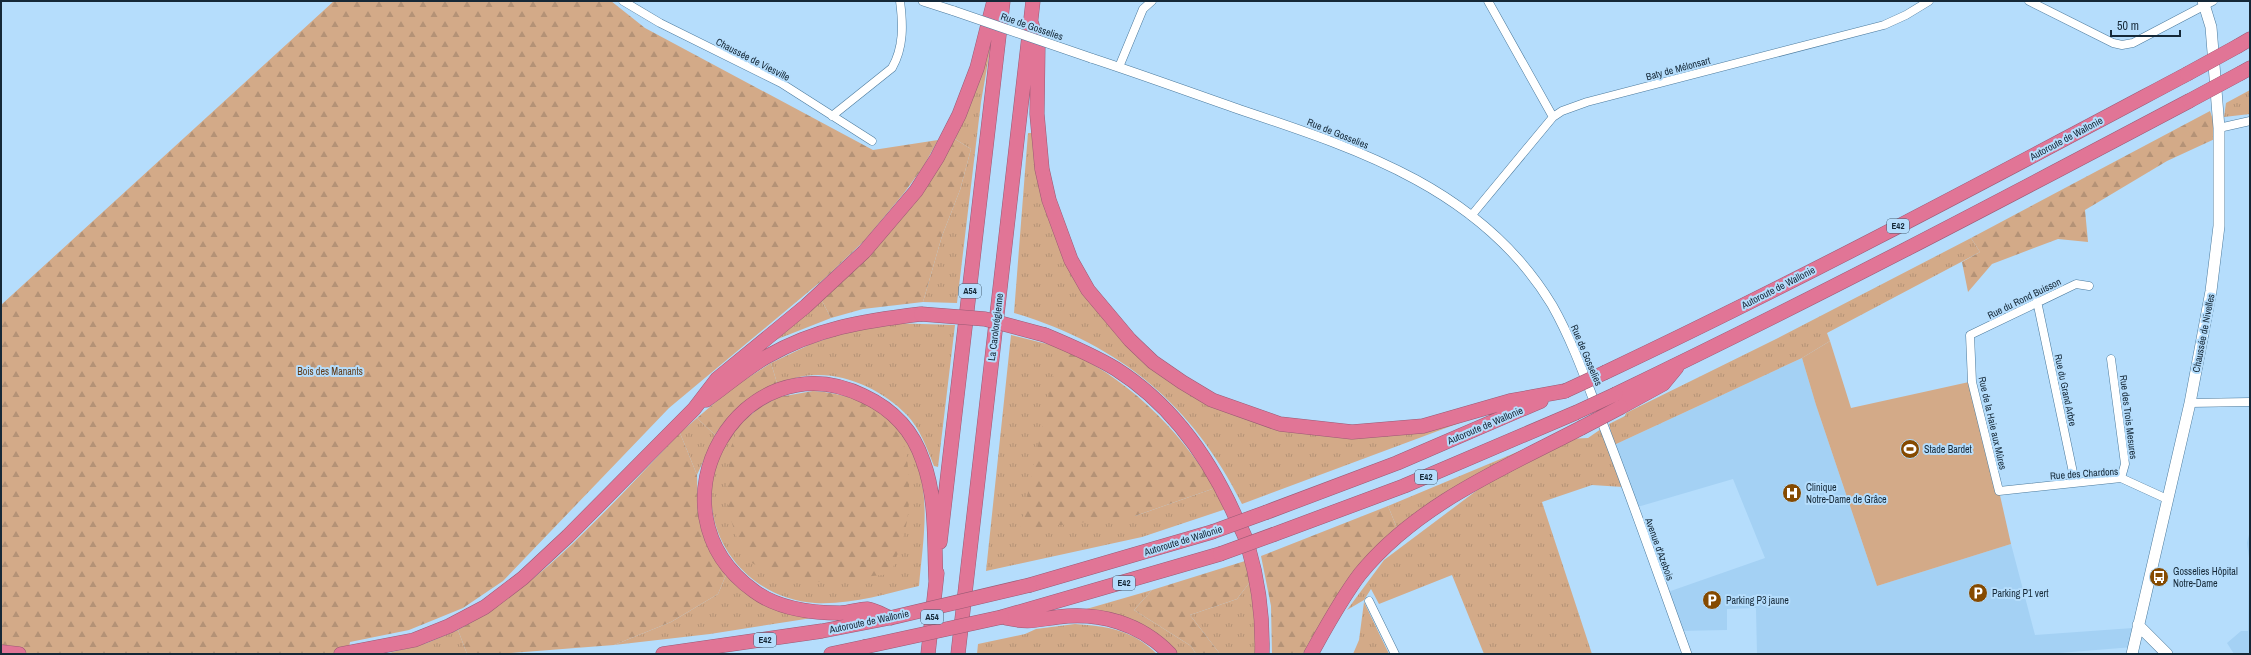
<svg xmlns="http://www.w3.org/2000/svg" width="2251" height="655" font-family="'Archivo Narrow',sans-serif">
<defs>
<pattern id="grass-tufts" width="24" height="20" patternUnits="userSpaceOnUse"><rect width="24" height="20" fill="#d3aa88"/><path d="M3 7l-1-3M5 7V3M7 7l1-3M15 17l-1-3M17 17v-4M19 17l1-3" fill="none" stroke="#b49276"/></pattern>
<pattern id="forest-firs" width="22" height="20" patternUnits="userSpaceOnUse"><rect width="22" height="20" fill="#d3aa88"/><path d="M5 1l3.5 6h-7zM16 11l3.5 6h-7z" fill="#b49276"/></pattern>
</defs>
<rect width="100%" height="100%" fill="#b5ddfc"/>
<path fill="#a4d1f4" d="M1802 358 1816 405 1877 586 2011 544 2035 635 2133 628V647L2047 654H1757L1756 608 1727 609V630L1678 631 1665 593 1765 558 1733 479 1634 508 1614 445Z
M2250 530V654H2234L2227 643 2241 631H2248L2249 558 2247 543Z"/>
<path fill="url(#grass-tufts)" d="M993 33 981 102 957 303 923 302 942 236 960 190 971 149 955 139 972 100Z
M2250 90V114L2224 117 2226 103Z
M1028 133H1033L1054 232 1128 345 1257 422 1395 434 1462 422 1242 504C1192 404 1120 345 1014 313Z
M1971 238 1980 252 1827 333 1830 341 1802 358 1614 445 1609 424 1625 416 1626 413 1774 340Z
M821 299 831 318 770 342Z
M890 323 955 325 938 467 934 466C927 448 920 429 907 415 882 389 841 370 804 376 795 378 786 380 777 383L771 363 811 344 841 334Z
M1011 335 1059 347 1135 516 1215 488 1226 509 1142 537 986 571Z
M697 418 715 435 697 475 680 433Z
M740 424 896 427C936 476 924 528 919 586 885 594 850 605 815 603 748 599 697 535 715 469 720 451 730 438 740 424Z
M1601 429 1623 487 1592 485 1542 502 1592 654H1484L1452 575 1379 604 1371 589 1364 600 1347 610 1384 560 1496 476 1566 439 1588 438Z
M1522 450 1429 503 1397 528 1388 506Z
M726 575 754 598 812 618 710 634 614 645 671 622 718 594Z
M1250 582 1255 623 1256 654H1220L1190 615 1237 599Z
M1152 590 1134 610 1191 646 1196 654H1176L1174 651 1076 612Z
M1364 602 1389 654H1353L1359 640Z
M1075 624C1107 626 1133 630 1157 654H977L978 644 1025 634 1036 629Z
M458 630 467 654H385L427 643Z"/>
<path fill="url(#forest-firs)" d="M334 1H611L645 28 873 150 938 140 923 167 904 193 864 241 825 278 669 408 503 581 463 608 409 630 350 642 348 654H1V305Z
M2210 111 2219 137 2167 161 2085 210 2088 242 2058 239 1992 264 1968 292 1962 262 1980 252 1971 238Z
M955 139 971 149 960 190 942 236 923 302 863 309 831 318 821 299 944 155Z
M1059 347C1127 377 1177 427 1215 488L1135 516 1020 530Z
M771 363 777 383C749 397 733 408 715 435L697 418 732 388Z
M813 391C843 393 875 402 895 426 911 445 911 498 907 521 904 539 896 557 891 574L809 583 776 576 752 563 738 541 728 511 727 482 731 447 740 424 760 407 779 397Z
M680 433 697 475 698 513 704 538 712 554 726 575 718 594 671 622 614 645 498 654H467L458 630C471 622 485 615 497 606 565 559 623 492 680 433Z
M1388 506 1397 528 1313 636 1303 654H1272L1271 606 1261 556Z
M1245 561 1250 582 1237 599 1190 615 1220 654H1196L1191 646 1134 610 1152 590Z"/>
<path fill="#d3aa88" d="M1830 341 1851 408 1969 382 1999 491 2011 544 1877 586 1816 405 1802 358Z"/>
<g fill="none" stroke-linecap="round" stroke-linejoin="round">
<defs>
<path id="minor" d="M623 1 660 23 781 83 872 141
M1488 1 1553 117
M2029 1 2113 43 2122 45 2133 43 2213 1
M1119 67 1143 9 1152 1
M832 116 892 68C904 47 903 24 900 1
M2219 128 2250 121
M1471 216 1553 117 1562 111 1587 102 1884 25 1906 15 1929 1
M2089 286 2076 284 1970 335 1972 382 1999 491 2121 478 2167 499
M2037 301 2075 482
M2111 359 2125 464 2121 478
M2190 403 2250 402
M1369 601 1395 654"/>
<path id="tertiary" d="M923 1 954 11
M1091 58C1140 74 1189 92 1238 109 1358 149 1482 189 1552 305 1573 342 1587 383 1602 422 1632 499 1659 577 1687 654"/>
<path id="secondary" d="M2138 625 2167 654
M2132 654 2190 403 2211 291 2219 226V128L2211 27 2203 1"/>
<path id="motorway" d="M1031 22 1038 45 1037 114 1042 169 1049 200 1071 260 1088 290 1130 340 1153 362 1182 382 1212 400 1280 424 1352 432 1423 426 1510 401 1565 391
M2238 46 2250 39
M2241 73 2250 68
M1045 335C1069 345 1093 355 1116 369 1171 404 1210 459 1236 518 1240 527 1246 536 1248 546 1258 580 1263 618 1262 654
M1606 372C1803 279 1995 176 2187 74
M1616 394C1810 301 2000 201 2189 101
M706 400C726 386 745 369 766 357 817 328 863 321 921 314
M1621 407 1663 384 1677 367
M1267 512 1397 463 1541 401
M1275 534 1404 486 1575 413
M940 542 1003 1
M1030 585 1212 532
M1002 617 1220 554
M890 618C883 615 875 610 867 609 859 609 849 613 840 613 810 613 778 609 754 591 640 509 742 336 864 396 892 409 913 431 923 461 937 498 934 542 936 581
M1006 618C1029 623 1035 620 1058 617 1100 612 1140 623 1170 654
M1 652 19 654
M341 654 414 640 449 626 485 607 523 578 568 536 694 409 717 379 806 306 864 252 916 191 937 158 959 115 977 68 994 1
M663 654 822 631 889 618
M831 654 864 647
M928 654 937 573
M958 654 1033 1
M1311 654C1326 627 1341 599 1360 574 1417 504 1504 468 1581 428"/>
</defs>
<use href="#minor" stroke="#4b7a9d" stroke-width="9"/>
<use href="#tertiary" stroke="#4b7a9d" stroke-width="10"/>
<use href="#secondary" stroke="#4b7a9d" stroke-width="12"/>
<use href="#motorway" stroke="#9a5a75" stroke-width="15"/>
<use href="#minor" stroke="#fff" stroke-width="8"/>
<use href="#tertiary" stroke="#fff" stroke-width="9"/>
<use href="#secondary" stroke="#fff" stroke-width="11"/>
<use href="#motorway" stroke="#e17596" stroke-width="14"/>
<defs>
<path id="tertiary-bridge" d="M954 11 1091 58"/>
<path id="motorway-bridge" d="M2187 74 2238 46
M2189 101 2241 73
M921 314 985 319 1045 335
M1565 391 1606 372
M1575 413 1616 394
M1581 428 1621 407
M1212 532 1267 512
M1220 554 1275 534
M890 618 1030 585
M864 647 1002 617"/>
</defs>
<use href="#tertiary-bridge" stroke="#4b7a9d" stroke-width="10" stroke-linecap="butt"/>
<use href="#motorway-bridge" stroke="#9a5a75" stroke-width="15" stroke-linecap="butt"/>
<use href="#tertiary-bridge" stroke="#fff" stroke-width="9"/>
<use href="#motorway-bridge" stroke="#e17596" stroke-width="14"/>
</g>
<defs>
<symbol id="stadium-disc" viewBox="-11 -11 22 22"><circle r="9.5" fill="#854a00" stroke="#b5ddfc"/><path d="M0-5a6.5 5 0 1 0 0 10a6.5 5 0 1 0 0-10ZM-3.5-1.8h7v3.6h-7Z" fill="#fff"/></symbol>
<symbol id="hospital-disc" viewBox="-11 -11 22 22"><circle r="9.5" fill="#854a00" stroke="#b5ddfc"/><path d="M-5-5h3v3.5h4V-5h3V5h-3V1.5h-4V5h-3Z" fill="#fff"/></symbol>
<symbol id="bus-disc" viewBox="-11 -11 22 22"><circle r="9.5" fill="#854a00" stroke="#b5ddfc"/><path d="M-5-6H5V4H4V6H2V4H-2V6H-4V4H-5ZM-3.5-4V0h7V-4ZM-3.5 1.2v1.5H-2V1.2ZM2 1.2v1.5H3.5V1.2Z" fill="#fff"/></symbol>
<symbol id="parking-disc" viewBox="-11 -11 22 22"><circle r="9.5" fill="#854a00" stroke="#b5ddfc"/><path d="M-3.5-5.5H1a3.5 3.5 0 0 1 0 7H-1V5.5H-3.5ZM-1-3.4V-.6H.8a1.4 1.4 0 0 0 0-2.8Z" fill="#fff"/></symbol>
</defs>
<g fill-rule="evenodd">
<use href="#stadium-disc" x="1899" y="438" width="22" height="22"/>
<use href="#hospital-disc" x="1781" y="482" width="22" height="22"/>
<use href="#bus-disc" x="2148" y="566" width="22" height="22"/>
<use href="#parking-disc" x="1967" y="582" width="22" height="22"/>
<use href="#parking-disc" x="1701" y="589" width="22" height="22"/>
</g>
<g text-anchor="middle" stroke-width="4" stroke-linejoin="round" paint-order="stroke">
<g fill="#b5ddfc" stroke="#455e72" stroke-width="1">
<rect x="1887" y="219" width="22" height="14" rx="3"/>
<rect x="959" y="284" width="22" height="14" rx="3"/>
<rect x="1415" y="470" width="22" height="14" rx="3"/>
<rect x="1113" y="576" width="22" height="14" rx="3"/>
<rect x="921" y="610" width="22" height="14" rx="3"/>
<rect x="754" y="633" width="22" height="14" rx="3"/>
</g>
<g font-size="9" font-weight="bold" fill="#152837">
<text x="1898" y="229">E42</text>
<text x="970" y="294">A54</text>
<text x="1426" y="480">E42</text>
<text x="1124" y="586">E42</text>
<text x="932" y="620">A54</text>
<text x="765" y="643">E42</text>
</g>
<g font-size="10" fill="#152837" stroke="#b5ddfc">
<text transform="translate(1032 26) rotate(19)" y="4">Rue de Gosselies</text>
<text transform="translate(753 59) rotate(27)" y="4">Chaussée de Viesville</text>
<text transform="translate(1678 68) rotate(-15)" y="4">Baty de Mélonsart</text>
<text transform="translate(1338 133) rotate(22)" y="4">Rue de Gosselies</text>
<text transform="translate(2066 138) rotate(-28)" y="4">Autoroute de Wallonie</text>
<text transform="translate(1778 287) rotate(-27)" y="4">Autoroute de Wallonie</text>
<text transform="translate(2024 298) rotate(-26)" y="4">Rue du Rond Buisson</text>
<text transform="translate(995 327) rotate(-83)" y="4">La Carolorégienne</text>
<text transform="translate(2203 333) rotate(-79)" y="4">Chaussée de Nivelles</text>
<text transform="translate(1587 355) rotate(67)" y="4">Rue de Gosselies</text>
<text transform="translate(2066 390) rotate(78)" y="4">Rue du Grand Arbre</text>
<text transform="translate(2129 417) rotate(83)" y="4">Rue des Trois Mesures</text>
<text transform="translate(1993 423) rotate(77)" y="4">Rue de la Haie aux Mûres</text>
<text transform="translate(1485 425) rotate(-23)" y="4">Autoroute de Wallonie</text>
<text transform="translate(2084 473) rotate(-4)" y="4">Rue des Chardons</text>
<text transform="translate(1183 540) rotate(-17)" y="4">Autoroute de Wallonie</text>
<text transform="translate(1660 549) rotate(70)" y="4">Avenue d'Azebois</text>
<text transform="translate(869 621) rotate(-12)" y="4">Autoroute de Wallonie</text>
</g>
<g font-size="10" fill="#603c1a" stroke="#b5ddfc">
<text x="330" y="375">Bois des Manants</text>
</g>
<g font-size="10" fill="#152837" stroke="#b5ddfc" text-anchor="start">
<text x="1924" y="453">Stade Bardet</text>
<text x="1806" y="491">Clinique<tspan x="1806" dy="12">Notre-Dame de Grâce</tspan></text>
<text x="2173" y="575">Gosselies Hôpital<tspan x="2173" dy="12">Notre-Dame</tspan></text>
<text x="1992" y="597">Parking P1 vert</text>
<text x="1726" y="604">Parking P3 jaune</text>
</g>
</g>
<rect width="2251" height="655" fill="none" stroke="#152837" stroke-width="4"/>
<path d="M2111 30v6h69v-6" fill="none" stroke="#152837" stroke-width="2"/>
<text x="2117" y="30" font-size="12" fill="#152837" stroke="#b5ddfc" stroke-width="3" paint-order="stroke">50 m</text>
</svg>
